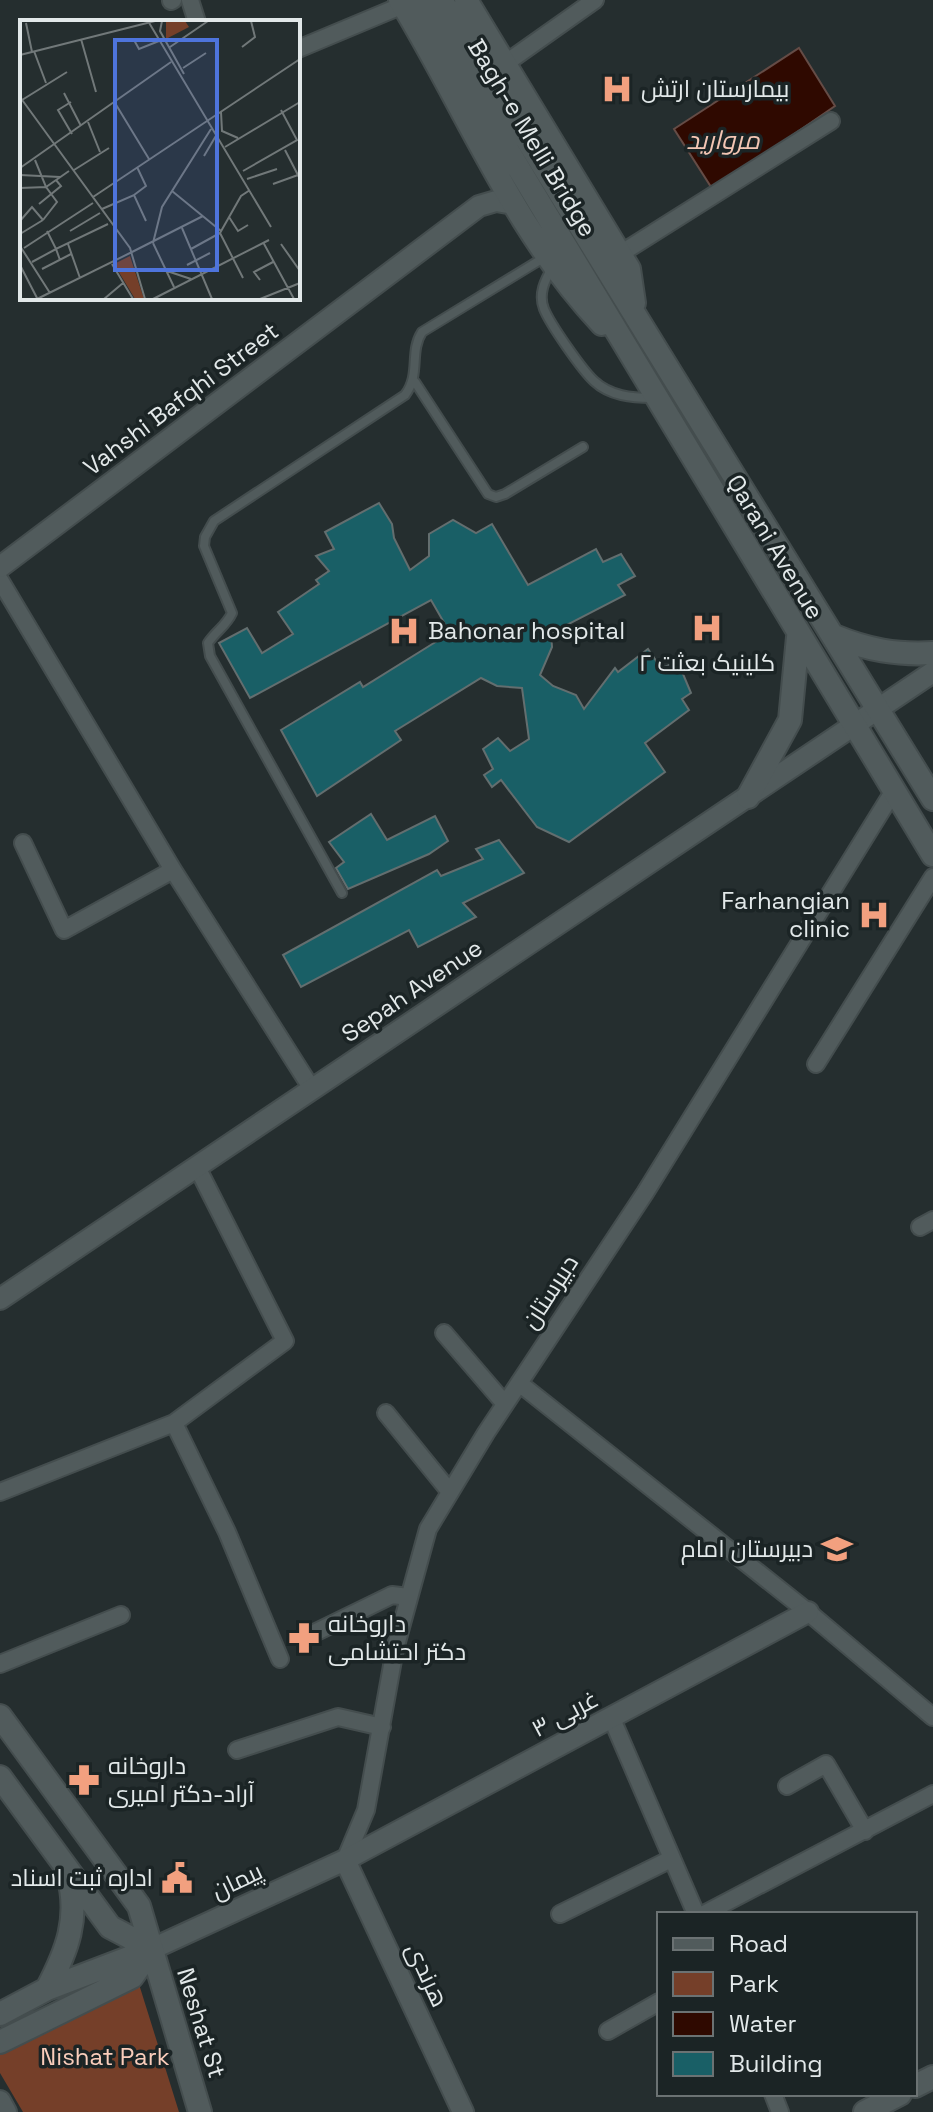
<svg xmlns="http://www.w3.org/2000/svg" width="933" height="2112" font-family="'Space Grotesk',Cairo,sans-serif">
<rect width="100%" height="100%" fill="#252e2f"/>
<path fill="#753f29" d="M138 1981 179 2112H23L0 2073V2048Z"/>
<path fill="#2f0900" stroke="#654c46" stroke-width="2" d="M799 48 835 106 713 190 674 129Z"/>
<path fill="#195f66" stroke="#636e6f" stroke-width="2" d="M379 503 392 524 394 538 410 570 429 556V534L453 520 476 533 492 524 528 585 596 549 603 562 621 554 635 576 618 585 625 595 551 633 552 647 540 675 553 686 576 695 584 709 615 668 618 672 648 649 661 668 678 662 691 693 682 699 689 710 645 743 665 772 569 842 537 827 501 780 492 787 484 775 493 769 483 749 498 738 510 751 529 739 522 688 497 686 481 678 395 731 401 740 317 796 281 730 360 682 363 687 450 633 431 600 250 698 219 643 247 628 262 653 293 634 278 612 319 584 316 580 329 571 316 556 334 549 325 532Z
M371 814 387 840 435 816 448 841 429 854 348 889 336 868 344 862 329 842Z
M499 840 524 873 463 903 476 917 418 947 409 930 301 987 283 955 437 870 441 876 483 859 476 849Z"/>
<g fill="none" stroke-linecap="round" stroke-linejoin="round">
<defs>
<path id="service" d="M552 268C545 280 538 294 544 309 550 324 582 370 594 381 610 396 632 398 652 398
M415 382 488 494 496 497 505 494 583 447
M342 893 210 656 208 643C216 631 226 626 232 613L204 546 205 537 214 521 405 395C421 374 409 352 422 332L545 257"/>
<path id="minor" d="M190 0 197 22
M171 1 173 0
M298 49 403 5
M506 63 595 0
M620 254 831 121
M0 580 173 870 312 1089
M23 843 64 930 173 870
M816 1064 933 877
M920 1227 933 1220
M444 1333 505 1404
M519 1383 808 1612 933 1717
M386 1413 450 1492
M174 1423 285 1341 197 1167
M0 1492 174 1423 227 1532 280 1659
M304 1638 392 1595 409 1597
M0 1664 121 1615
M612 1719 696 1914
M237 1750 338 1717 382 1727
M787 1786 826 1764 865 1831
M345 1860 366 1810 395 1649 428 1529 486 1433 645 1193 893 792
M560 1914 671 1859
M704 1914 933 1794
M608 2031 659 2002
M773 2094 780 2112"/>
<path id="tertiary" d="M0 567 479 206 496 201 514 204
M0 1299 933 672
M345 1860 463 2112
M152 1949 345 1860 808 1612
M0 2101 6 2112"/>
<path id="secondary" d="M400 0C466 108 514 231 602 324
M417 0 933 855
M441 0 933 799
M466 0 629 269 634 303
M834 636C868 650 896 655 933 653
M748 797 790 720 798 637
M0 1716 139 1906 200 2112
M0 1777 110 1927 152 1949
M47 1989C67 1951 80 1918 68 1875
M0 2014 47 1989 152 1949
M0 2042 132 1977 152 1949
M915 2086 933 2077
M865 2112 900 2094"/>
</defs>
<use href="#service" stroke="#444d4e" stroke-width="12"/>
<use href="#minor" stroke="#444d4e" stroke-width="20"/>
<use href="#tertiary" stroke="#444d4e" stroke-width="24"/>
<use href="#secondary" stroke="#444d4e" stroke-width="26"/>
<use href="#service" stroke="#515b5c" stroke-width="8"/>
<use href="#minor" stroke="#515b5c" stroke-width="16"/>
<use href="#tertiary" stroke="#515b5c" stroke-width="20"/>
<use href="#secondary" stroke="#515b5c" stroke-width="22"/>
</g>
<defs>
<symbol id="hospital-bare" viewBox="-9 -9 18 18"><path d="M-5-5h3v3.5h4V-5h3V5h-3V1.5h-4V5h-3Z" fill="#f2a07f" stroke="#1b2425" stroke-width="2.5" paint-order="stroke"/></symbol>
<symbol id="school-bare" viewBox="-9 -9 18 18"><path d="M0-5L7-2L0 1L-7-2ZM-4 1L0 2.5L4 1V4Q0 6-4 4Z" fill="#f2a07f" stroke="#1b2425" stroke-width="2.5" paint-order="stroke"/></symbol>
<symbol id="pharmacy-bare" viewBox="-9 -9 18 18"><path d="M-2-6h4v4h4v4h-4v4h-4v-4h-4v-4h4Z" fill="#f2a07f" stroke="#1b2425" stroke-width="2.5" paint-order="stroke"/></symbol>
<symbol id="civic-bare" viewBox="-9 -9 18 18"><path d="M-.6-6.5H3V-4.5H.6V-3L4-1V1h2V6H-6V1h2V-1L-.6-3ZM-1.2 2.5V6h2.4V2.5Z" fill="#f2a07f" stroke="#1b2425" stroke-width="2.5" paint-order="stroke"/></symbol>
</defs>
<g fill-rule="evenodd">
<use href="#hospital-bare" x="595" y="67" width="44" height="44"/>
<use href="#hospital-bare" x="685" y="606" width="44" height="44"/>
<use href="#hospital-bare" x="382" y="609" width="44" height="44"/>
<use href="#hospital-bare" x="852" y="893" width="44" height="44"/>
<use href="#school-bare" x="815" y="1527" width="44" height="44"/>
<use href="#pharmacy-bare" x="282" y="1616" width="44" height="44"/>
<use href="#pharmacy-bare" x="62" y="1758" width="44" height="44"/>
<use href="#civic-bare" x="155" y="1856" width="44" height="44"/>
</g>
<g text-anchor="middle" stroke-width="7" stroke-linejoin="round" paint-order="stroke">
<g font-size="24" fill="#e2e8e9" stroke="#1b2425" text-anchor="start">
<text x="641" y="97">بیمارستان ارتش</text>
<text x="428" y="639">Bahonar hospital</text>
<text x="707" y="671" text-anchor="middle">کلینیک بعثت ۲</text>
<text x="850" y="909" text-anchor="end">Farhangian<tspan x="850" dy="28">clinic</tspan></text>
<text x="813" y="1557" text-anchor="end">دبیرستان امام</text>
<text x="328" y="1632">داروخانه<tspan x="328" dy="28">دکتر احتشامی</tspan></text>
<text x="108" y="1774">داروخانه<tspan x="108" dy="28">آراد-دکتر امیری</tspan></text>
<text x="153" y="1886" text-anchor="end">اداره ثبت اسناد</text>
</g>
<g font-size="24" fill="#e2e8e9" stroke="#1b2425">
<text transform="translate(532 138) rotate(59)" y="8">Bagh-e Melli Bridge</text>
<text transform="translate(181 399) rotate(-37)" y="8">Vahshi Bafqhi Street</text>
<text transform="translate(775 547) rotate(59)" y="8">Qarani Avenue</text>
<text transform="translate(412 991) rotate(-34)" y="8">Sepah Avenue</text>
<text transform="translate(550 1292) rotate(-57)" y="8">دبیرستان</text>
<text transform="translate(565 1714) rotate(-28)" y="8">۳ غربی</text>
<text transform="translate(237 1881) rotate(-25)" y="8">پیمان</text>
<text transform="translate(427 1975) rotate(65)" y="8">هرندی</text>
<text transform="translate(201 2023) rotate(73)" y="8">Neshat St</text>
</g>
<g font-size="24" fill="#facdbb" stroke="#1b2425">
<text x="105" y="2065">Nishat Park</text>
</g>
<g font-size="26" font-style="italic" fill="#f3c6b4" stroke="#1b2425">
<text x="723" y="149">مروارید</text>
</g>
</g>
<g transform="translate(20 20)">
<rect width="280" height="280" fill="#252e2f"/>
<path d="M146 1H165L169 7 146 19ZM110 236 124 279H115L94 244Z" fill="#753f29"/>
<path fill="none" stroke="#717879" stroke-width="2" d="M128 1 251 207M142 1 140 11 164 54M6 3 12 32M61 19 76 72M114 20 119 29 139 21M150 27 188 1M222 27 235 17 231 1M14 31 26 63M0 35 135 1M163 48 186 33M44 73 61 106M0 77 110 228 125 279M2 80 47 52M51 82 38 90 52 114M95 83 129 139M201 92 202 111 218 118M68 102 80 132M205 127 280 82M265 130 280 159M184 136 197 114M15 140 26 167 49 151M0 148 151 42M54 150 89 128M223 151 277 120 261 90M0 155 40 157M227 159 257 149M253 164 278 155M0 168 26 167 37 182 23 200M152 171 201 211M114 175 126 166 117 147M73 177 280 39M19 184 41 166 36 160M82 189 114 175 126 201M209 197 218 211 228 205M0 201 12 187 23 200M162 208 192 279M27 211 36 229 88 204M50 211 80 193M200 213 221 176 230 170M200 213 223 258M0 214 23 200M243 222 274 279M133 223 142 187 191 109M133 223 154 267M48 224 60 258M261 224 280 251M0 226 30 273M4 228 73 183M171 229 200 213M112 232 183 196M12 242 36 229 40 240M92 244 113 279M0 245 17 278M167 245 190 233M22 249 51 234M147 251 171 259M240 260 234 252 253 242M17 279 112 232M84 279 103 263M133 279 249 220M240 279 280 263"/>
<path fill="#4e74dc" fill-opacity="0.15" stroke="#4e74dc" stroke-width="4" d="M95 20H197V250H95Z"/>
<rect width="280" height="280" fill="none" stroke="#e2e8e9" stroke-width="4"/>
</g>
<rect x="657" y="1912" width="260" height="184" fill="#1b2425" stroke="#6b7273" stroke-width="2"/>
<rect x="673" y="1938" width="40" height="12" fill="#515b5c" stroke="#6b7273" stroke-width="2"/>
<text x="729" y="1952" font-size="24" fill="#e2e8e9">Road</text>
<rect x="673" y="1972" width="40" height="24" fill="#753f29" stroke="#6b7273" stroke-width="2"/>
<text x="729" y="1992" font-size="24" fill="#e2e8e9">Park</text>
<rect x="673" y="2012" width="40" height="24" fill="#2f0900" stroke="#6b7273" stroke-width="2"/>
<text x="729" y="2032" font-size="24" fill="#e2e8e9">Water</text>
<rect x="673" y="2052" width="40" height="24" fill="#195f66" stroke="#6b7273" stroke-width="2"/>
<text x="729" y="2072" font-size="24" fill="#e2e8e9">Building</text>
</svg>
